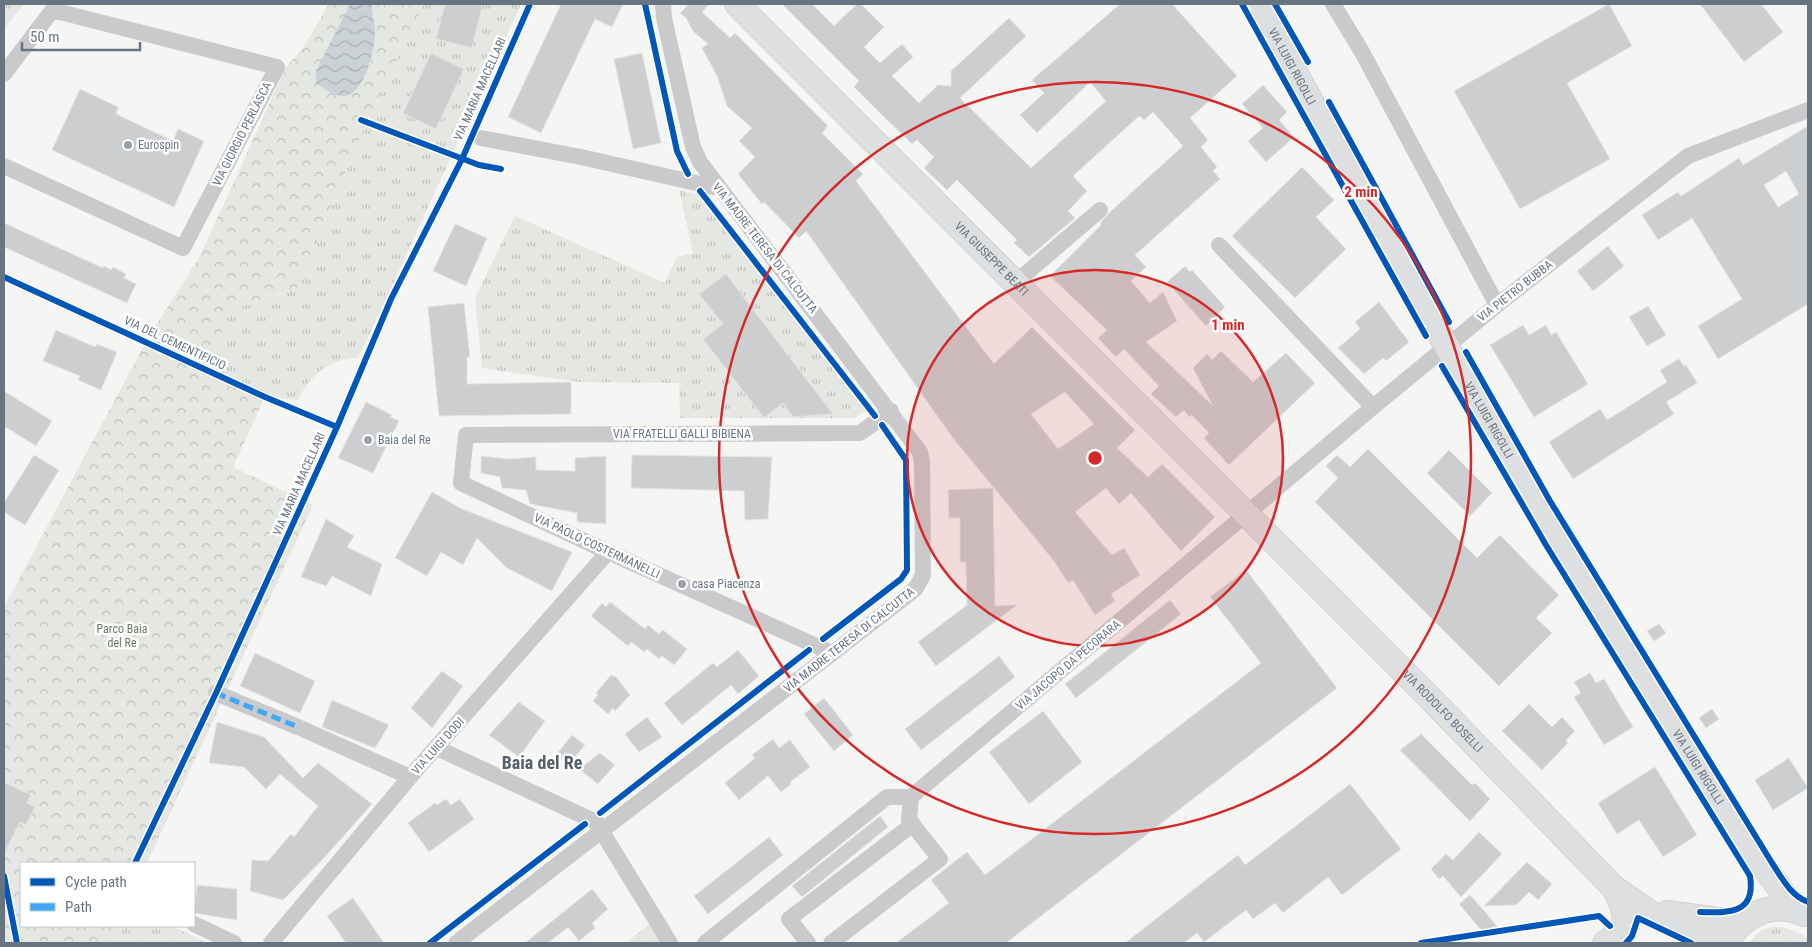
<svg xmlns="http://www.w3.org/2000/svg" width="1812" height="947" font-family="'Roboto Condensed',sans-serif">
<defs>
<pattern id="grass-tufts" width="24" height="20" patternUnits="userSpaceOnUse" patternTransform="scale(1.25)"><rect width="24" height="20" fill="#e4e7e2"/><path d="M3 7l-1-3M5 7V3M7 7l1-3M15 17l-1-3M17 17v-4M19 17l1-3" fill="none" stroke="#bdc0bd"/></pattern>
<pattern id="forest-crowns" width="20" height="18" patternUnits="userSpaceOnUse" patternTransform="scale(1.25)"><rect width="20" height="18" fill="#e4e7e2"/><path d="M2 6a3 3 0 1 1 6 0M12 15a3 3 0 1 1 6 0" fill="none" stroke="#bdc0bd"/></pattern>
<pattern id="water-waves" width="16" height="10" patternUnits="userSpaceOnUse" patternTransform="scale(1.25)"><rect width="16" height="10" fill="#cbd2d5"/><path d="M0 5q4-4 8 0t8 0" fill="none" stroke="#a9afb2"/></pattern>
</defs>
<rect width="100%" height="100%" fill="#f5f5f4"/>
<path fill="url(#grass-tufts)" d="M4 4H24L4 29Z
M424 4H521L387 297 358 358C329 359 310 375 298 400L265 397 208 369 230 310 297 289 365 126Z
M679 190 697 194 866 410 855 418H680L679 383 579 382 482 368 475 298 515 216 665 283 677 257 693 253Z
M650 924 661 943H626Z
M117 926H172L207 943H108Z
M1773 927C1788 927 1796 930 1808 939V943H1748L1760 931Z"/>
<path fill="url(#forest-crowns)" d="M329 4H424L365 126 297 289 230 310 208 369 265 397 233 467 313 505 147 863H21V926H117L108 943H4V607L147 340 200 256 286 67 303 48Z"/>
<path fill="url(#water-waves)" d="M350 4H371C372 13 375 25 375 34 374 51 365 94 344 96 333 96 324 89 316 83V71Z"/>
<path fill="#cccecf" stroke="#e4e4e4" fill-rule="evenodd" d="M445 4H483L472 48 436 39Z
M561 4H623L612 27 595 19 541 133 508 117Z
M689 4H709L702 12 730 38 735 33 828 126 822 133 863 174 856 181 994 364 1032 327 1135 430 1117 448 1148 477 1162 464 1215 517 1181 551 1131 493 1119 504 1106 488 1075 512 1112 555 1124 548 1140 575 1111 594 1115 601 1095 615 1073 580 1068 583 1054 561 953 438 806 231 799 238 764 202 762 204 738 174 755 157 739 141 752 128 727 106 717 76 702 48 708 44 693 31 686 18 680 13ZM1065 392 1094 424 1058 449 1031 414Z
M782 4H812L834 26 857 4H861L884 27 864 47 880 63 902 44 913 57 892 76 919 103 938 85 951 86V71L1009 18 1026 36 960 98 1031 168 1106 101 1090 82 1037 133 1020 115 1044 93 1032 80 1120 4H1172L1237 76 1190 118 1208 140 1201 147 1217 167 1213 171 1220 179 1135 255 1146 267 1131 281 1150 303 1163 292 1177 321 1146 342 1213 406 1193 368 1207 354 1212 360 1221 351 1253 382 1286 353 1315 383 1229 465 1204 438 1209 433 1192 415 1189 417 1184 410 1176 417 1151 394 1159 386 1124 349 1116 357 1098 338 1107 330 1050 276 1101 225 1100 223 1109 213 1183 146 1153 112 1144 120 1139 116 1073 176 1087 191 1068 211 1075 218 1029 257 1014 243 1017 240 957 180 947 190 924 168 934 157 917 140 912 144 882 115 854 87 859 81Z
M1609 4 1632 46 1567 83 1610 159 1520 209 1454 91Z
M1700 4H1761L1783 32 1744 62Z
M431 53 464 69 436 129 403 113Z
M642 53 661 143 633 149 614 59Z
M1263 85 1287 112 1279 120 1294 137 1266 162 1248 141 1263 128 1242 104Z
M80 89 118 107 116 114 173 141 178 129 204 141 174 207 52 150Z
M1808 126V304L1718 359 1698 326 1742 299 1692 218 1658 240 1642 215 1678 192 1681 196 1739 158 1743 165ZM1786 171 1799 194 1778 207 1764 185Z
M1302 167 1334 200 1316 217 1346 249 1295 298 1232 236Z
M4 223 103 268 104 266 111 270 113 267 126 274 124 278 136 284 127 303 4 247Z
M455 224 487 238 466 286 433 271Z
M1608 246 1624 266 1593 291 1577 271Z
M1185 266 1190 272 1192 270 1225 307 1206 326 1167 282Z
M726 274 833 414 793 417 783 403 764 418 703 339 723 324 699 294Z
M1379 302 1409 342 1386 361 1383 358 1364 374 1338 348 1360 329 1355 322Z
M464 303 470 357H467V384L571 382V414L439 416 428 307Z
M1648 306 1666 335 1647 346 1629 317Z
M1523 325 1529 335 1546 325 1551 335 1556 332 1588 384 1534 417 1490 345Z
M56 330 95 347 97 344 117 352 101 390 78 380 80 376 43 361Z
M1679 359 1684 366 1686 365 1697 383 1666 402 1674 414 1573 479 1549 442 1600 409 1607 420 1667 382 1660 370Z
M4 391 52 421 36 446 4 426Z
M366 402 392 415 390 417 399 421 373 473 338 458Z
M1368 449 1477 558 1500 535 1559 595 1536 618 1552 633 1499 686 1315 502 1338 478 1326 466 1337 455 1350 467Z
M1449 450 1492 493 1470 516 1427 473Z
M34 455 59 470 25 525 4 512V503Z
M632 455 772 457 768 519 745 520 744 491 631 488Z
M481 456 508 459 536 457V470L575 471V458L606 456V524L577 522V513L530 504 526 490 502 488 500 477 481 473Z
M993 488 995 606 1017 605 936 666 918 642 967 605 966 562H960V518H949L948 490Z
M432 492 460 508 572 552 552 591 507 568 477 538 463 565 441 552 427 576 395 558Z
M326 519 354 536 347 547 382 564 371 596 332 576 326 586 301 577Z
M1246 570 1337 688 1006 943H896L949 903 931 880 967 852 985 875 1261 663 1210 597Z
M1170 600 1181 614 1076 698 1065 684Z
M610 602 645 629 648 625 659 634 663 630 687 649 674 665 662 656 659 659 647 649 644 652 631 642 628 646 591 616 602 603 606 607Z
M1659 624 1666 633 1654 641 1647 631Z
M738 650 759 676 738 694 731 685 682 725 664 703 713 663 717 667Z
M255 653 315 681 300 713 240 686Z
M999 656 1015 677 921 750 905 729Z
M442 671 463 686 432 728 411 708Z
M1590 673 1596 683 1604 679 1633 727 1604 745 1574 697 1581 693 1574 682Z
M611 675 616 677 630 695 615 711 613 708 608 714 593 701 598 695 596 693Z
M824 698 853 735 834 751 804 714Z
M332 700 389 725 375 748 322 727Z
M519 702 545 721 519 757 489 735Z
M1529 704 1552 727 1562 717 1575 731 1566 740 1568 743 1542 770 1502 731Z
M1712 709 1719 719 1706 728 1699 718Z
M1043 711 1082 762 1029 804 989 752Z
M647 717 662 737 639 752 625 734Z
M217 722 264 737 303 778 318 763 372 804 324 858 283 900 250 891 252 860 268 861 291 834 294 837 318 806 280 774 266 789 244 767 209 763Z
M1421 734 1472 785 1475 783 1490 799 1470 821 1400 750Z
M572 735 585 745 568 765 556 755Z
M773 739 779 748 790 740 810 767 790 782 791 784 781 792 768 776 739 800 725 783 755 758 752 755Z
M600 753 615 765 598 784 579 769Z
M1789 758 1808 788 1773 810 1755 780Z
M1655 767 1697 835 1663 857 1639 820 1617 834 1598 803Z
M4 782 31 795 27 803 35 807 26 825 20 822 4 854Z
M1350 784 1401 849 1342 895 1328 877 1283 913 1275 903 1253 919 1246 910 1204 942 1197 933 1184 943H1125L1238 855 1245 865Z
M446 799 451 805 460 799 474 819 429 852 408 823 435 803 437 805Z
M880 816 888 827 802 897 792 886Z
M1479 832 1502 854 1461 897 1443 876 1439 879 1431 869 1446 854 1453 860Z
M769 837 783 855 708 914 694 896Z
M1527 862 1552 884 1538 900 1529 892 1516 905 1484 906Z
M197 885 237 889V920L194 913Z
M592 889 608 909 592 923 595 928 579 941 568 927 548 943H525Z
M1470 895 1486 913 1497 926 1482 931 1459 904Z
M353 898 384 943H346L327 916Z"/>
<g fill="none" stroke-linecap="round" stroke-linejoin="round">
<defs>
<g id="secondary">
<path id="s1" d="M737 4 1429 697 1614 888 1656 917 1714 943"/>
<path id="s2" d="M1258 4C1378 225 1498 445 1631 658 1684 744 1735 832 1797 911"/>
<path d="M1667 913 1741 923"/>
<path d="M1731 935C1749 912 1776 901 1804 914"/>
<path d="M1605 943C1632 928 1627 912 1614 888"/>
</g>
</defs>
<use href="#secondary" stroke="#d2d3d4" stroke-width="26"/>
<path stroke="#cacacc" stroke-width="16" d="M1333 4 1362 52 1497 305
M4 74 51 12H60L277 67 183 248 4 166
M481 138 581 157 718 188
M1219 245 1373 407
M1016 282 1100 210
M832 653 608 552 461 483 466 435 860 433 891 411
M216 693 298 727 410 777
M437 748 596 822 670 943
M194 924 234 943
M271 943 410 777 608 552
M456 943 904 598 916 588 923 575 922 462 920 452 700 162 693 147 664 18 663 4
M705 943 887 797H911
M808 943 789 919 913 824
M831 943 940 859 909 820 911 797 1373 407 1497 305 1688 156 1808 110"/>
<use href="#secondary" stroke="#dedfe0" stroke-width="24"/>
<path stroke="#3fa9f5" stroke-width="5" stroke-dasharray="10 5" stroke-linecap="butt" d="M216 693 298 727"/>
<defs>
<path id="cycleway" d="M645 4 677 151 688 174
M1242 4 1426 336
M1275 4 1308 62
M1329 102 1449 322
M361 120 479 165 501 169
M700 191 875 416
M4 277 265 397 337 427
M1466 352 1550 501 1772 863C1782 878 1790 895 1808 902
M1442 366 1546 545 1750 876C1756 914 1729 913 1700 912
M823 639 901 579 907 570 906 460 882 425
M600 813 809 650
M135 863 216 693 337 427 391 299 462 159 530 4
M4 876 17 943
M430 943 585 824
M1421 943 1599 916 1610 926
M1626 943 1632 936 1638 918 1691 943"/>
</defs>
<use href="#cycleway" stroke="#fff" stroke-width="9"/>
<use href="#cycleway" stroke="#0057b8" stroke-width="6"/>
</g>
<circle cx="1095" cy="458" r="188" fill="#d62828" fill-opacity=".12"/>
<g fill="none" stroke="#d62828" stroke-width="2.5">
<circle cx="1095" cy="458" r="188"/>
<circle cx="1095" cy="458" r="376"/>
</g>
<g fill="#99a2ab" stroke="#fff" stroke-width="2">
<circle cx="128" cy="145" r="5"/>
<circle cx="368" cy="440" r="5"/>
<circle cx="682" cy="584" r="5"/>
</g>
<g text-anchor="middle" stroke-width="5" stroke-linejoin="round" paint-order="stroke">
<g font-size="12" fill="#677583" stroke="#fff">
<text dy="4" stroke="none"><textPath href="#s2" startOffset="71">VIA LUIGI RIGOLLI</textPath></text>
<text transform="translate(480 89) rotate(-66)" y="4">VIA MARIA MACELLARI</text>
<text transform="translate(242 134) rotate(-63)" y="4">VIA GIORGIO PERLASCA</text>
<text transform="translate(765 248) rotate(52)" y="4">VIA MADRE TERESA DI CALCUTTA</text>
<text dy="4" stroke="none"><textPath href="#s1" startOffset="360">VIA GIUSEPPE BEATI</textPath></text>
<text transform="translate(1515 291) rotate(-38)" y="4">VIA PIETRO BUBBA</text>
<text transform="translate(175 343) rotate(25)" y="4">VIA DEL CEMENTIFICIO</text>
<text dy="4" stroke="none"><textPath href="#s2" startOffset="476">VIA LUIGI RIGOLLI</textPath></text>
<text x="682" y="438">VIA FRATELLI GALLI BIBIENA</text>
<text transform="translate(299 484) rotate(-66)" y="4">VIA MARIA MACELLARI</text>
<text transform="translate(597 546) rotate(25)" y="4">VIA PAOLO COSTERMANELLI</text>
<text transform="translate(849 640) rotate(-38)" y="4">VIA MADRE TERESA DI CALCUTTA</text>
<text transform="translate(1068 665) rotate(-40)" y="4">VIA JACOPO DA PECORARA</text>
<text dy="4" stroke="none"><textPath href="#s1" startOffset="999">VIA RODOLFO BOSELLI</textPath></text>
<text transform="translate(438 746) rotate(-48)" y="4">VIA LUIGI DODI</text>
<text dy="4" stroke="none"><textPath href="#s2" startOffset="881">VIA LUIGI RIGOLLI</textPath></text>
</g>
<g font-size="12" fill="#677583" stroke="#fff" text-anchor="start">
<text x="138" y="149">Eurospin</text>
<text x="378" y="444">Baia del Re</text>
<text x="692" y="588">casa Piacenza</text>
</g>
<g font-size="12" fill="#697b65" stroke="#fff">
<text x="122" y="633">Parco Baia<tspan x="122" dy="14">del Re</tspan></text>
</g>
<g font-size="18" font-weight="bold" fill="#545f69" stroke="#fff">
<text x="542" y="769">Baia del Re</text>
</g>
</g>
<circle cx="1095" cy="458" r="8" fill="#d62828" stroke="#fff" stroke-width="2.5"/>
<g font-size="15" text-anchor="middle" font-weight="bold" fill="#d62828" stroke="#fff" stroke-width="5" stroke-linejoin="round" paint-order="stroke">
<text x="1361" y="197">2 min</text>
<text x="1228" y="330">1 min</text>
</g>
<rect width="1812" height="947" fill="none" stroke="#677583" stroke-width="10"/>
<rect x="20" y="862" width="175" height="65" fill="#ffffff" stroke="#c2c8cd"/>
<rect x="30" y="878" width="25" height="8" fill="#0057b8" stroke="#c2c8cd"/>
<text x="65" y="887" font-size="15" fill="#677583">Cycle path</text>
<rect x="30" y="903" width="25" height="8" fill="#3fa9f5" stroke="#c2c8cd"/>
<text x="65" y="912" font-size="15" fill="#677583">Path</text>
<path d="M22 42v8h118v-8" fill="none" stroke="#677583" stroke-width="2.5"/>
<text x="30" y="42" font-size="15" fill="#677583" stroke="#ffffff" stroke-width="4" paint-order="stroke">50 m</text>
</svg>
